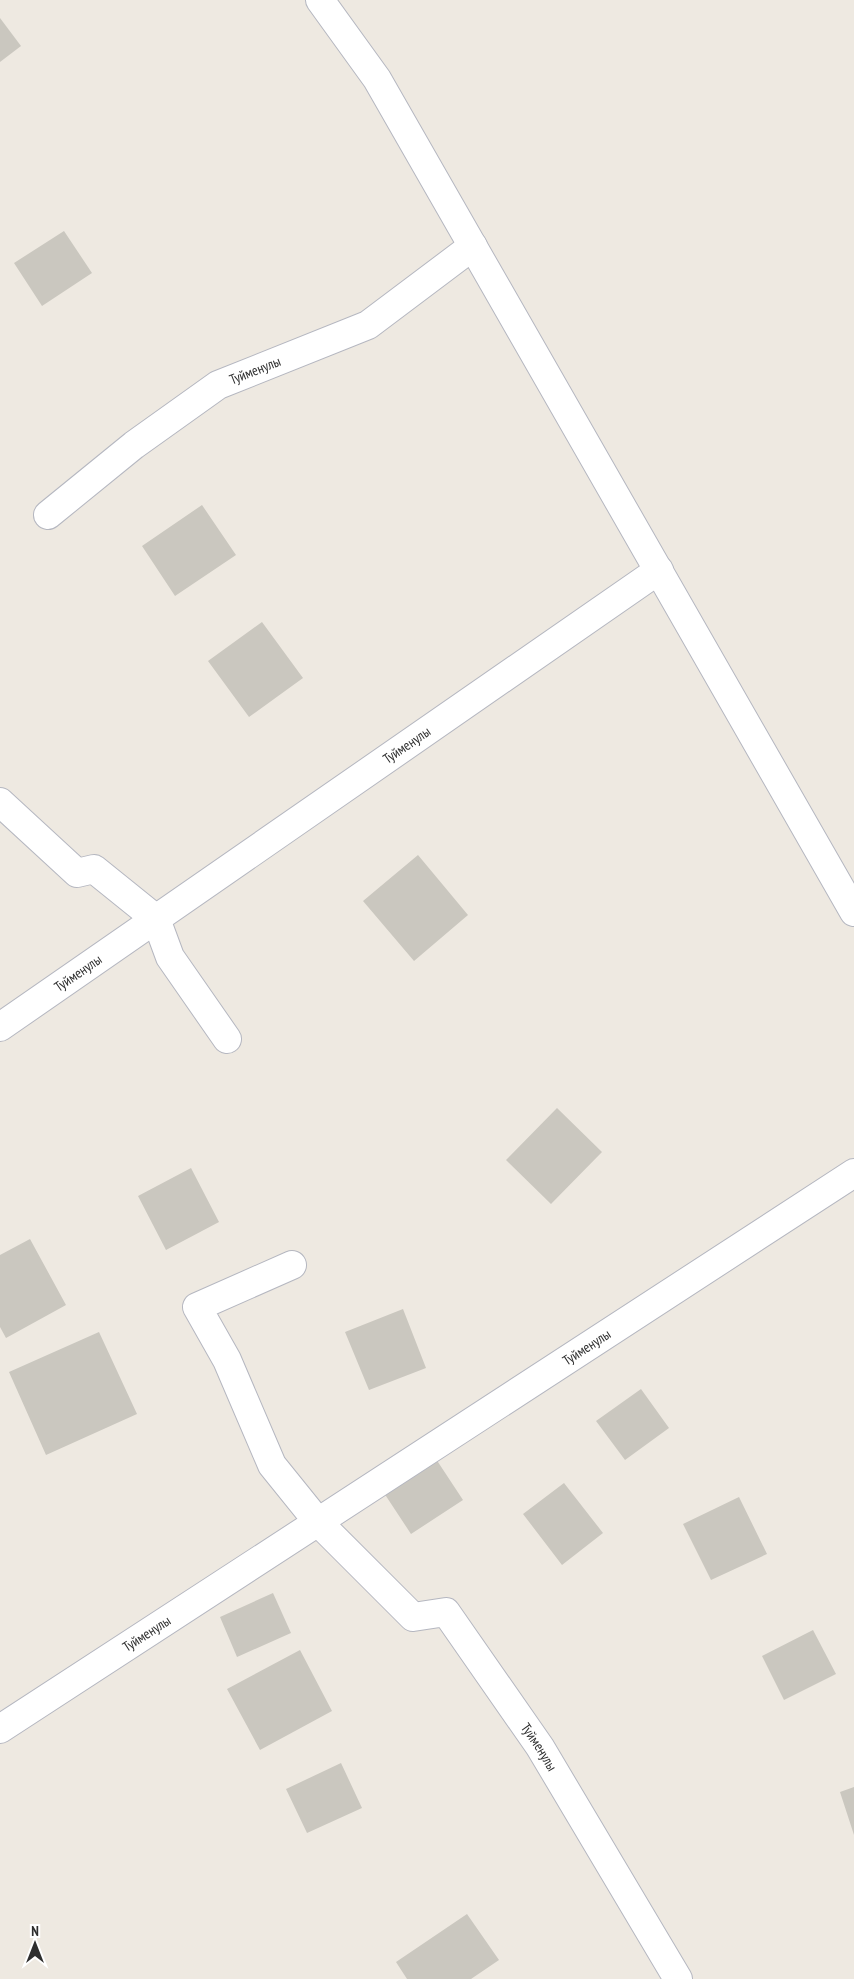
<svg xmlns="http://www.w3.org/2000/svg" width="854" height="1979" font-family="'PT Sans Narrow',sans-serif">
<rect width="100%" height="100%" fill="#eee9e1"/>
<path fill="#cac7bf" d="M0 18 21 46 0 62Z
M64 231 92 273 42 306 14 263Z
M202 505 236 555 175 596 142 546Z
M262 622 303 678 249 717 208 661Z
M418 855 468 915 414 961 363 901Z
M557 1108 602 1152 551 1204 506 1160Z
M191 1168 219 1222 166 1250 138 1196Z
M30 1239 66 1305 6 1338 0 1327V1255Z
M403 1309 426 1368 369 1390 345 1332Z
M99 1332 137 1414 46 1455 9 1372Z
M641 1389 669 1428 625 1460 596 1421Z
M436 1459 463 1500 411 1534 384 1493Z
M564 1483 603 1533 562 1565 523 1514Z
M739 1497 767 1554 711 1580 683 1524Z
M273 1593 291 1633 237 1657 220 1617Z
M813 1630 836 1674 784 1700 762 1656Z
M300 1650 332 1711 260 1750 227 1689Z
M341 1763 362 1808 307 1833 286 1789Z
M854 1787V1835L840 1792Z
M467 1914 499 1960 471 1979H407L396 1962Z"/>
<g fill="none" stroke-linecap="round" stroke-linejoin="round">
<defs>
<g id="minor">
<path id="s1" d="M48 515 134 445 218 385 368 325 473 246"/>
<path d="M0 802 77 873 94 869 156 919 170 957 227 1039"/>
<path id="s2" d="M0 1027 659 570"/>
<path id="s3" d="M292 1265 197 1307 227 1360 272 1465 318 1522 413 1617 446 1612 540 1747 678 1979"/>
<path id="s4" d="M0 1729 854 1173"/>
</g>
<path id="tertiary" d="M320 0 377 79 854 912"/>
</defs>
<use href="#minor" stroke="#b5b7c0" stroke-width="30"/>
<use href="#tertiary" stroke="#b5b7c0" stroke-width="30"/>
<use href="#minor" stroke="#fff" stroke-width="28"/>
<use href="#tertiary" stroke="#fff" stroke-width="28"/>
</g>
<g text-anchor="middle" stroke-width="4.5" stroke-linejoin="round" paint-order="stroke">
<g font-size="14" fill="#2e2e2e" stroke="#fff">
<text dy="5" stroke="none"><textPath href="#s1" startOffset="254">Туйменулы</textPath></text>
<text dy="5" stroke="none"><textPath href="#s2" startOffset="495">Туйменулы</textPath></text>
<text dy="5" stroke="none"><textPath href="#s2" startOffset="95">Туйменулы</textPath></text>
<text dy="5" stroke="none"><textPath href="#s4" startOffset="700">Туйменулы</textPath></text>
<text dy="5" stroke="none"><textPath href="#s4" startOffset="175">Туйменулы</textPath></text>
<text dy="5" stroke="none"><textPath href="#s3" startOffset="684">Туйменулы</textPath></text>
</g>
</g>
<g transform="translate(35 1944)" stroke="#ffffff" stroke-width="4" paint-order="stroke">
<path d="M0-4L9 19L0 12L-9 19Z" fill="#2e2e2e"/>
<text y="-8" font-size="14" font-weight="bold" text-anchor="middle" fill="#2e2e2e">N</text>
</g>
</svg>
